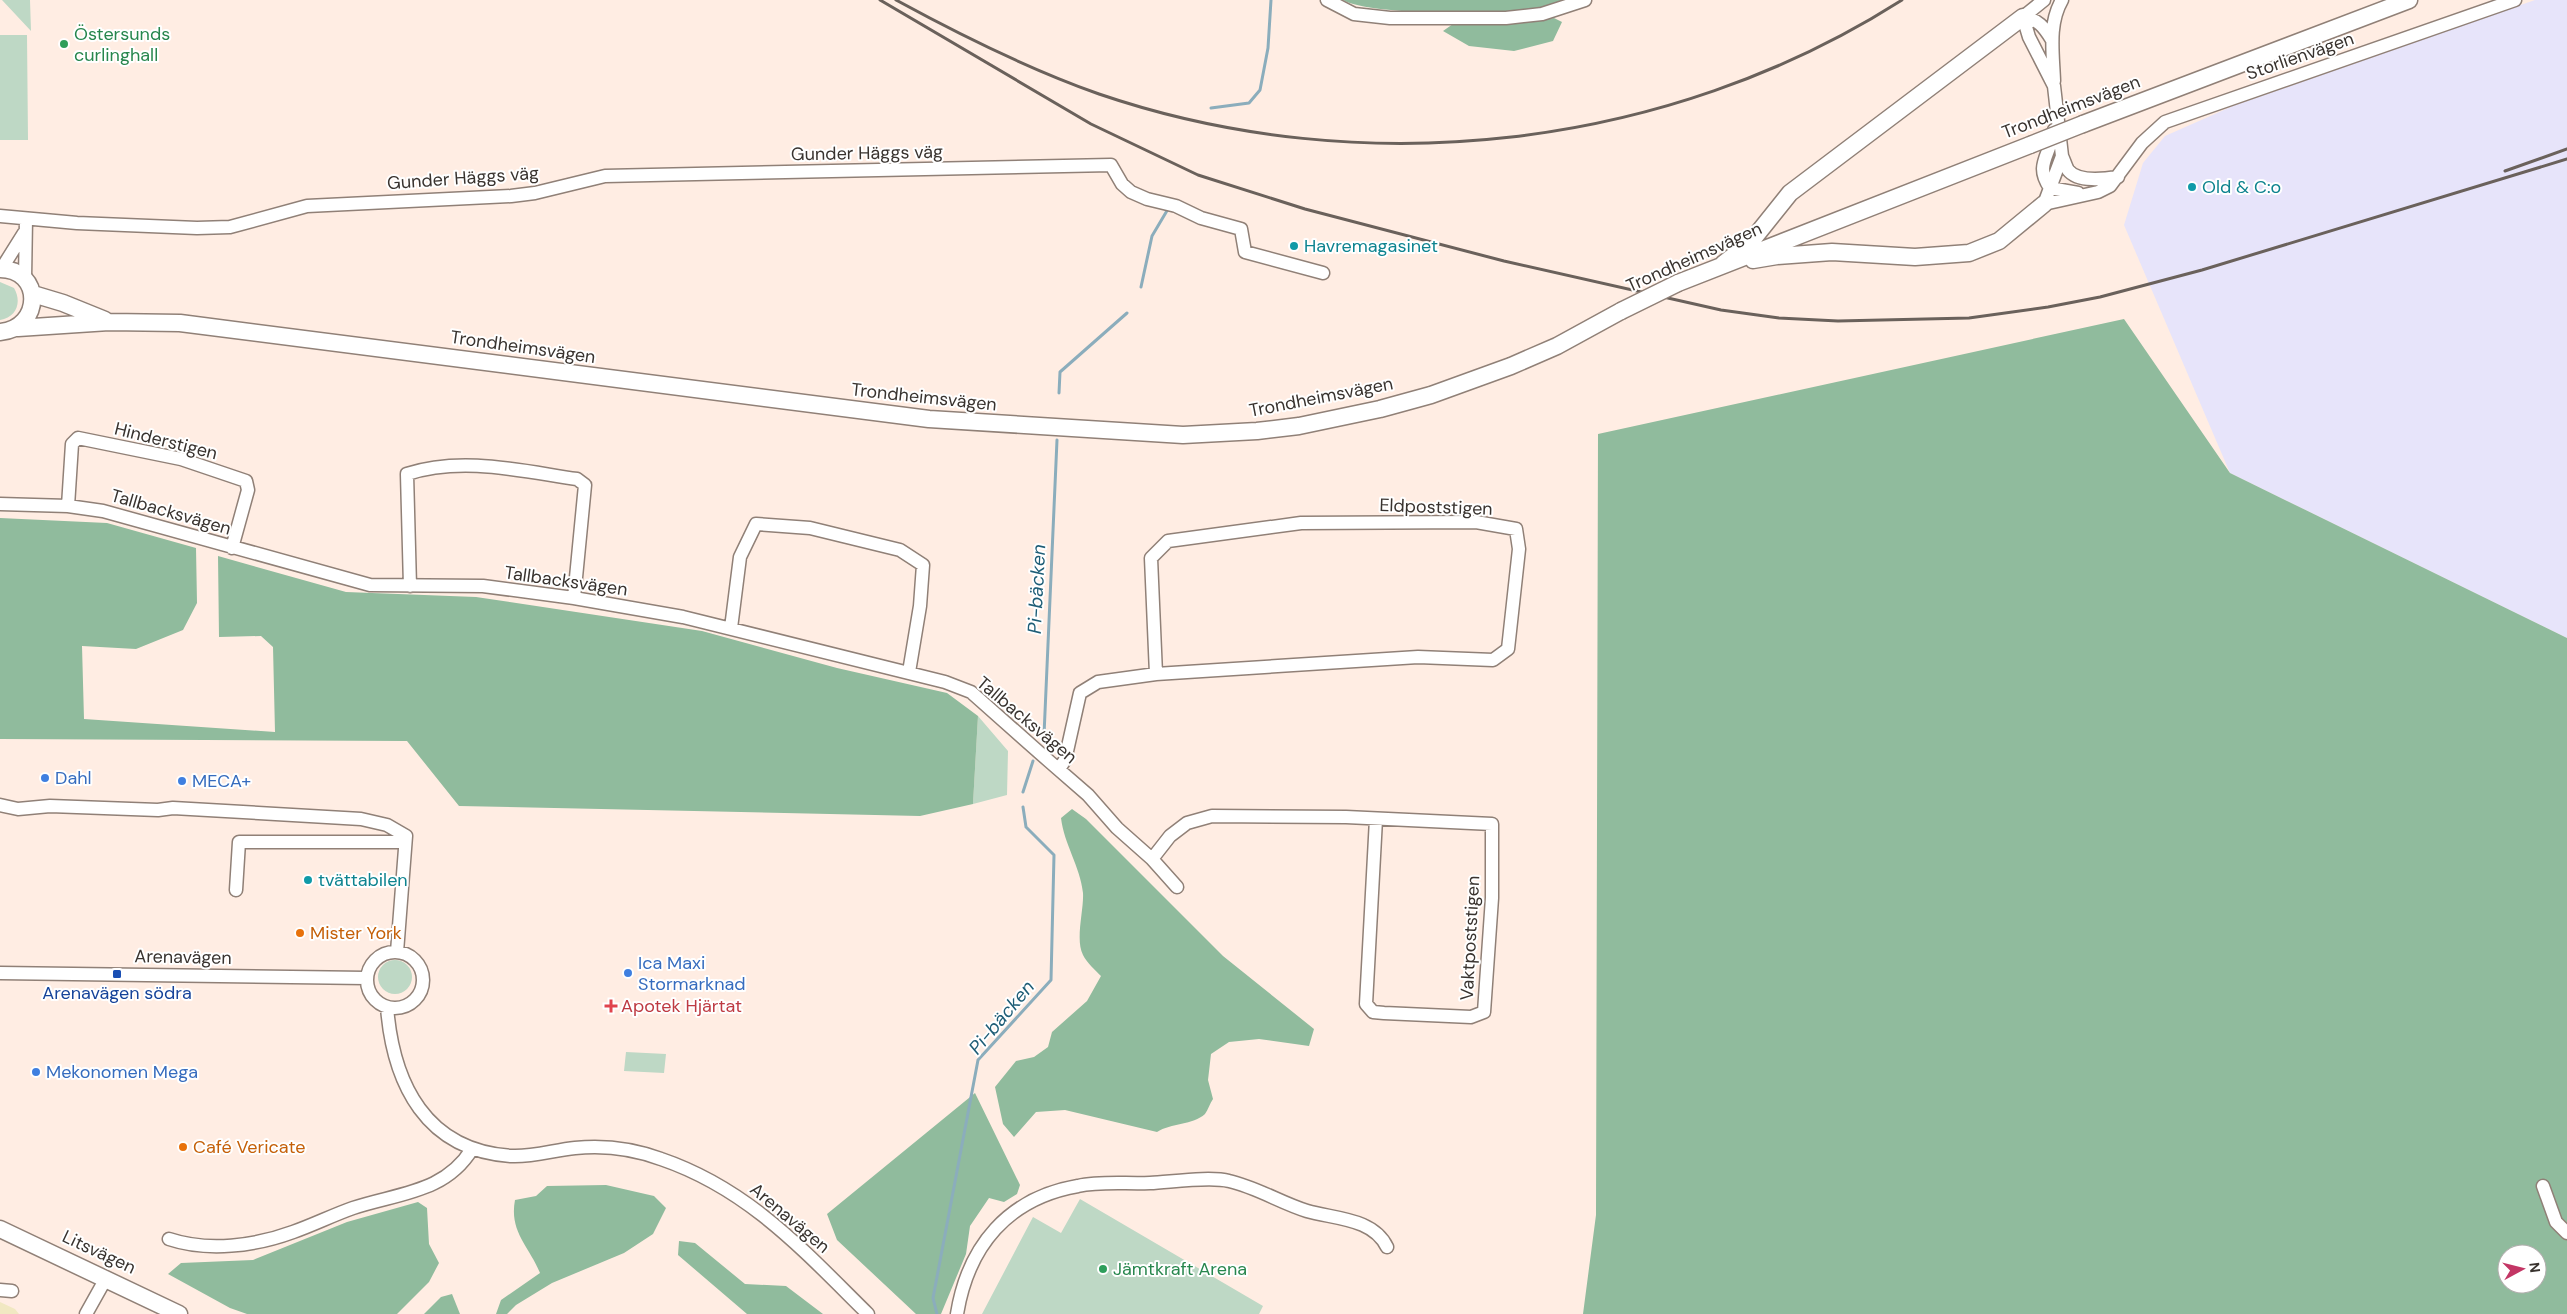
<svg xmlns="http://www.w3.org/2000/svg" width="2567" height="1314" font-family="'DM Sans',sans-serif">
<rect width="100%" height="100%" fill="#ffede3"/>
<path fill="#e7e4fa" d="M2535 0H2567V638L2230 473 2124 225 2143 163 2165 136 2233 106Z"/>
<path fill="#bed8c5" d="M2 0H30L31 31Z
M0 35H27L28 140H0Z
M0 282 14 288C22 302 17 317 0 320Z
M978 716 1008 751 1007 795 973 804Z
M378 977a17 17 0 1 1 34 0a17 17 0 1 1-34 0Z
M626 1052 666 1054 664 1073 624 1071Z
M1080 1199 1263 1306 1259 1314H982L1033 1217 1061 1233Z"/>
<path fill="#90bb9d" fill-rule="evenodd" d="M1343 0H1568C1541 17 1370 17 1343 0Z
M1554 18 1562 22 1553 41 1514 51 1469 46 1443 31 1453 24 1513 23Z
M2124 319 2230 473 2567 638V1314H1583L1596 1215 1598 434ZM2507 1254H2537V1284H2507Z
M0 518 107 523 196 548 197 603 183 630 136 649 82 646 84 719 275 732 273 647 261 636 219 637 218 556 346 592 476 597 702 631 837 668 947 693 978 716 973 804 920 816 459 806 407 741 0 739Z
M1072 809 1086 819 1223 956 1314 1029 1309 1046 1259 1039 1229 1042 1211 1054 1208 1080 1213 1099C1210 1103 1208 1110 1205 1114 1193 1125 1171 1123 1157 1132L1065 1110 1036 1112 1014 1137 1003 1124 995 1087 1016 1061 1034 1057 1048 1047 1052 1032 1087 1001 1101 976C1095 970 1087 963 1083 955 1075 940 1084 910 1083 893 1080 866 1064 844 1061 818Z
M975 1093 1020 1185 1017 1194 1004 1202 989 1198 970 1226 966 1254 941 1314H916L837 1240 827 1214Z
M606 1185 654 1196 666 1208 653 1234 624 1253 552 1283 516 1305 507 1314H496L501 1300 540 1273C529 1246 509 1232 515 1200L536 1196 547 1186Z
M418 1202 427 1208 429 1244 439 1263 429 1282 397 1314H247L230 1308 168 1274 181 1263 253 1260 347 1222Z
M679 1241 695 1243 745 1284 786 1286 823 1314H747L678 1255Z
M452 1294 460 1314H424L441 1297Z"/>
<path fill="#f1e8c2" d="M0 1302 15 1309 19 1314H0Z"/>
<g fill="none" stroke-linecap="round" stroke-linejoin="round">
<path stroke="#8badbc" stroke-width="3" d="M1211 108 1249 103 1260 90 1268 48 1271 0
M1141 287 1152 236 1168 209
M1059 393 1060 372 1127 313
M1042 740 1044 735 1057 440
M1023 792 1033 761
M937 1314 933 1298 978 1060 1051 980 1054 855 1026 827 1023 807"/>
<defs>
<path id="street" d="M1327 0 1354 14 1390 18H1506L1542 14 1585 0
M2023 17 2044 0
M2054 81C2053 53 2048 24 2062 0
M2054 130C2050 156 2034 165 2050 188L2078 193
M2062 156C2064 160 2066 167 2068 170 2078 183 2105 179 2118 177
M2044 204 2098 192 2110 186 2142 143 2165 122 2515 0
M2044 204 2062 156 2054 86 2029 37 2023 17C2038 19 2044 27 2052 40
M0 216 77 223 197 228 230 227 307 206 511 196 535 193 605 176 1111 165 1122 184 1131 192 1147 199 1176 206 1201 218 1241 229 1245 252 1323 273
M2 268 24 233
M25 279 26 219
M0 504 68 506 103 511 370 585 483 586 574 598 683 617 945 682 971 692 1050 762 1088 795 1117 828 1152 859 1177 887
M68 506 72 444 78 438 181 459 246 481 248 490 232 548
M410 586 407 474C462 456 521 471 577 479L585 485 574 598
M731 628 740 557 756 524 810 528 900 550 923 565 920 606 909 672
M1059 769 1065 760 1080 693 1098 682 1156 674 1418 657 1493 660 1508 649 1519 549 1516 529 1476 522 1301 523 1168 541 1151 558 1156 674
M0 805 18 809 50 806 158 810 173 808 361 819 387 825 406 836 397 952
M1152 859 1170 836 1187 823 1212 816 1346 817 1492 824V898L1484 1012 1471 1017 1384 1013 1373 1012 1366 1004 1376 819
M236 890 239 842H405
M367 980a28 28 0 1 1 56 0a28 28 0 1 1-56 0Z
M0 973 366 978
M387 1007C393 1084 426 1151 512 1156 532 1157 555 1150 575 1148 604 1145 634 1149 661 1159 749 1189 804 1251 868 1314
M2543 1186 2556 1222 2567 1233
M169 1239C208 1252 255 1246 293 1232 313 1225 333 1215 353 1208 398 1193 445 1193 472 1149
M0 1290 12 1291
M86 1314 105 1280
M957 1314C968 1246 1008 1198 1078 1186 1100 1181 1126 1184 1150 1183 1171 1182 1210 1176 1229 1181 1256 1187 1281 1203 1307 1211 1335 1219 1373 1218 1387 1247"/>
<path id="secondary" d="M2083 124 2409 0
M1753 260 1777 256 1832 252 1915 257 1969 253 1999 241 2044 204
M1723 264 1750 243 1790 193 2023 17
M0 269C43 269 43 328 0 332
M1678 283 2030 145
M33 294 63 303 105 320
M18 328 109 322 180 323 929 419 1183 435 1257 431 1299 426 1380 409 1431 395 1511 366 1557 346 1621 311
M0 1229 179 1314"/>
</defs>
<use href="#street" stroke="#908077" stroke-width="15"/>
<use href="#secondary" stroke="#908077" stroke-width="19"/>
<use href="#street" stroke="#fff" stroke-width="12"/>
<use href="#secondary" stroke="#fff" stroke-width="16"/>
<path stroke="#6a615b" stroke-width="3" d="M880 0 1091 124 1198 175 1305 209 1504 261 1721 310 1779 318 1838 321 1969 318 2048 307 2100 297 2202 270 2567 159
M896 0C962 36 1028 69 1099 94 1363 184 1667 150 1902 0
M2505 171 2567 149"/>
<defs>
<path id="secondary-bridge" d="M2030 145 2083 124
M1621 311 1678 283"/>
</defs>
<use href="#secondary-bridge" stroke="#908077" stroke-width="19" stroke-linecap="butt"/>
<use href="#secondary-bridge" stroke="#fff" stroke-width="16"/>
</g>
<g fill="#2e9e5b" stroke="#fff" stroke-width="2">
<circle cx="64" cy="44" r="5"/>
<circle cx="1103" cy="1269" r="5"/>
</g>
<g fill="#0f9aa8" stroke="#fff" stroke-width="2">
<circle cx="2192" cy="187" r="5"/>
<circle cx="1294" cy="246" r="5"/>
<circle cx="308" cy="880" r="5"/>
</g>
<g fill="#3f7fe0" stroke="#fff" stroke-width="2">
<circle cx="45" cy="778" r="5"/>
<circle cx="182" cy="781" r="5"/>
<circle cx="628" cy="973" r="5"/>
<circle cx="36" cy="1072" r="5"/>
</g>
<g fill="#e8710a" stroke="#fff" stroke-width="2">
<circle cx="300" cy="933" r="5"/>
<circle cx="183" cy="1147" r="5"/>
</g>
<rect fill="#1a4fb4" stroke="#fff" stroke-width="2" x="112" y="969" width="10" height="10" rx="2.5"/>
<path fill="#e0444e" stroke="#fff" stroke-width="2" d="M608.5 998.5h5v5h5v5h-5v5h-5v-5h-5v-5h5z"/>
<g text-anchor="middle" stroke-width="4" stroke-linejoin="round" paint-order="stroke">
<g font-size="18" fill="#27864d" stroke="#fff" text-anchor="start">
<text x="74" y="40">Östersunds<tspan x="74" dy="21">curlinghall</tspan></text>
<text x="1113" y="1275">Jämtkraft Arena</text>
</g>
<g font-size="18" fill="#39332f" stroke="#fff">
<text transform="translate(2300 56) rotate(-19)" y="6">Storlienvägen</text>
<text transform="translate(2071 107) rotate(-21)" y="6">Trondheimsvägen</text>
<text transform="translate(867 153) rotate(-1)" y="6">Gunder Häggs väg</text>
<text transform="translate(463 178) rotate(-4)" y="6">Gunder Häggs väg</text>
<text transform="translate(1694 257) rotate(-24)" y="6">Trondheimsvägen</text>
<text transform="translate(523 347) rotate(8)" y="6">Trondheimsvägen</text>
<text transform="translate(924 397) rotate(6)" y="6">Trondheimsvägen</text>
<text transform="translate(1321 397) rotate(-11)" y="6">Trondheimsvägen</text>
<text transform="translate(166 441) rotate(14)" y="6">Hinderstigen</text>
<text transform="translate(1436 507) rotate(2)" y="6">Eldpoststigen</text>
<text transform="translate(171 512) rotate(16)" y="6">Tallbacksvägen</text>
<text transform="translate(566 581) rotate(8)" y="6">Tallbacksvägen</text>
<text transform="translate(1027 720) rotate(40)" y="6">Tallbacksvägen</text>
<text transform="translate(1470 938) rotate(-87)" y="6">Vaktpoststigen</text>
<text transform="translate(183 957) rotate(1)" y="6">Arenavägen</text>
<text transform="translate(790 1218) rotate(40)" y="6">Arenavägen</text>
<text transform="translate(99 1252) rotate(25)" y="6">Litsvägen</text>
</g>
<g font-size="18" fill="#0d838f" stroke="#fff" text-anchor="start">
<text x="2202" y="193">Old &amp; C:o</text>
<text x="1304" y="252">Havremagasinet</text>
<text x="318" y="886">tvättabilen</text>
</g>
<g font-size="18" fill="#366cbe" stroke="#fff" text-anchor="start">
<text x="55" y="784">Dahl</text>
<text x="192" y="787">MECA+</text>
<text x="638" y="969">Ica Maxi<tspan x="638" dy="21">Stormarknad</tspan></text>
<text x="46" y="1078">Mekonomen Mega</text>
</g>
<g font-size="18" fill="#c56008" stroke="#fff" text-anchor="start">
<text x="310" y="939">Mister York</text>
<text x="193" y="1153">Café Vericate</text>
</g>
<g font-size="18" fill="#164399" stroke="#fff">
<text x="117" y="999">Arenavägen södra</text>
</g>
<g font-size="18" fill="#be3a42" stroke="#fff" text-anchor="start">
<text x="621" y="1012">Apotek Hjärtat</text>
</g>
<g font-size="19" font-style="italic" fill="#1e5d76" stroke="#fff">
<text transform="translate(1036 589) rotate(-87)" y="7">Pi-bäcken</text>
<text transform="translate(1001 1017) rotate(-50)" y="7">Pi-bäcken</text>
</g>
</g>
<g transform="translate(2522 1269) rotate(83)"><circle r="24" fill="#ffffff" stroke="#b0adac"/>
<path d="M0-4L9 19L0 12L-9 19Z" fill="#c33665"/>
<text y="-8" font-size="14" font-weight="bold" text-anchor="middle" fill="#39332f">N</text>
</g>
</svg>
